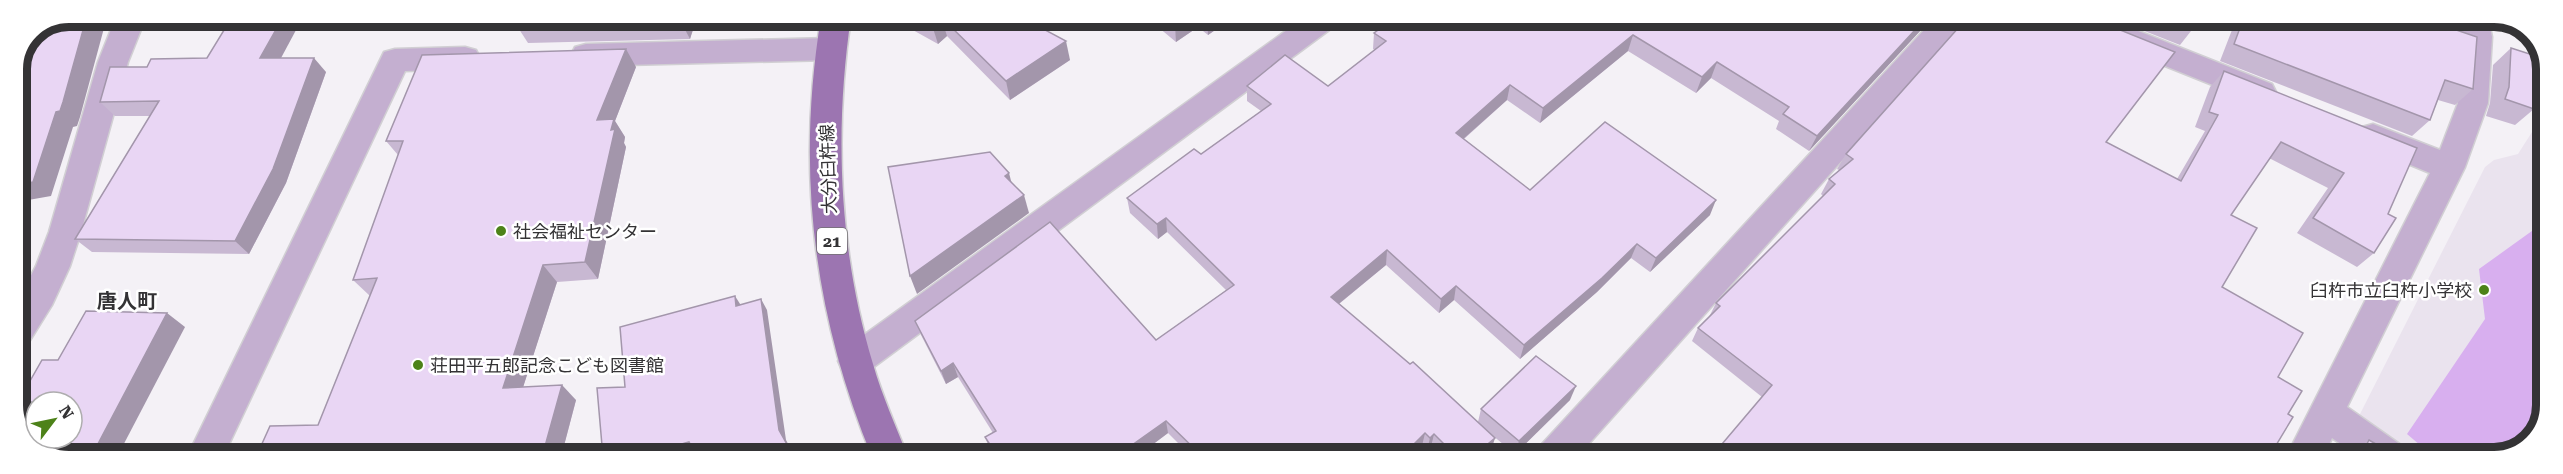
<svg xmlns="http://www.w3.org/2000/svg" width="2563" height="474" viewBox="0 0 2563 474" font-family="'Roboto Serif','Noto Sans JP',serif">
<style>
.built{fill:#eae3ee}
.green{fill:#d8afef}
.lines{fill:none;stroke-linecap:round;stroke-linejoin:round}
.minor-casing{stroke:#d1cfd3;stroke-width:3}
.primary-casing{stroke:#d1cfd3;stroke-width:3}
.minor{fill:#c4afd0;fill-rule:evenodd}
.primary{fill:#9c75b1;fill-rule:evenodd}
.wall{fill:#c8b8d2}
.shaded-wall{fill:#a396ab}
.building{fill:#e9d6f4;stroke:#a396ab;stroke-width:1.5}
.poi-dot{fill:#4d8219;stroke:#fff;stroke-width:2}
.labels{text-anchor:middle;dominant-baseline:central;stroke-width:5;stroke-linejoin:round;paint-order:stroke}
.shield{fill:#fff;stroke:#717072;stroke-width:1.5}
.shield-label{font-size:16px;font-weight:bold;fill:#343335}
.street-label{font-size:18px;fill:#343335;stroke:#fff}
.poi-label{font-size:18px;fill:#343335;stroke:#fff;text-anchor:start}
.neighbourhood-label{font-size:20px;font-weight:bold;fill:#343335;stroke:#fff}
.rim{fill:none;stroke:#343335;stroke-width:8}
</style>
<rect width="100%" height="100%" fill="#f4f1f6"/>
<path class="built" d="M2546,110V412L2529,444L2494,457H2407L2359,416L2485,167L2494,160L2518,154Z"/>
<path class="green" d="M2546,221V412L2529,444L2494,457H2434L2407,434L2485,319L2479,269Z"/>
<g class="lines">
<g class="minor-casing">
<g id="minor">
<path d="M116,17H146L128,62L81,232L70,266L52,305L29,342L17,346V302L36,266L49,232L98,62Z"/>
<path d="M1305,17H1341L1336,25L867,372L855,376L843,372L838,361L843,350Z"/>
<path d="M1936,17H1968L1963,25L1577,457H1536L1541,445Z"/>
<path d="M2058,17H2103L2272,84L2276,92L2272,100L2261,104L2250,100L2063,25Z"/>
<path d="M2458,17H2488L2492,37L2488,103L2465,167L2347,407L2401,445L2406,457H2360L2332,438L2323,457H2286L2430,173L2362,145L2357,136L2362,127L2373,124L2440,150L2458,103L2462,37Z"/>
<path d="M830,38L841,41L845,49L841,57L830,60L586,66L575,63L571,55L575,47L586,44Z"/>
<path d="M465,47L476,50L480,58L476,66L465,69L405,71L223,457H187L384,52L395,49Z"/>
</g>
</g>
<g class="primary-casing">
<path id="primary" d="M821,17H851C834,132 839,252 873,364C882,396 896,426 908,457H872C813,313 796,171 821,17Z"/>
</g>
<use href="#minor" class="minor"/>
<use href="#primary" class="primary"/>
</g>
<g class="wall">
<path d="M521,17H697L690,39L528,43L517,26Z"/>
<path d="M900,17H1021L1070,60L1010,100L947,36L938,44L902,24Z"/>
<path d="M1146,17H1234L1208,35L1198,27L1176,42Z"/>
<path d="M1397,17H1933L1809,151L1776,129L1779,121L1711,78L1696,93L1628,51L1540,123L1507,100L1464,139L1530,190L1710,215L1650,272L1631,258L1597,292L1520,359L1454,300L1439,313L1386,265L1339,304L1478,422L1481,409L1570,400L1515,454L1486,430L1491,451L1483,457H1442L1431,447L1427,450L1422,446L1411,457H1192L1168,433L1136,457H995L990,450L985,437L993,433L958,377L946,384L921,335L915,321L1156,340L1226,290L1167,232L1158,239L1130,213L1127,198L1201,154L1261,111L1247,101V86H1328L1375,50L1373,49L1374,33Z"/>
<path d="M2109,17H2202L2180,45Z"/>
<path d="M2237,17H2418L2473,89L2455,105L2438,100L2430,120L2412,136L2220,61Z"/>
<path d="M2511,48L2534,109L2515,125L2486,116L2490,103L2493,65Z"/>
<path d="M281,58L326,72L286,183L249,254L92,252L75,239L150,116H115L100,102L147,67Z"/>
<path d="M636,67L615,121L625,137L624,143L626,147L598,279L557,282L523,387L576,400L561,457H256L318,425L370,296L353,280L398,155L386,141Z"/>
<path d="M2224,71L2417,148L2388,214L2374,253L2357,267L2297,233L2328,188L2269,158L1762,397L1692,341L1698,328L1709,317L1716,303L1823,196L1821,194L1829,179L1839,170L1837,169L1846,154L2106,142L2177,179L2205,131L2195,127L2210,87Z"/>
<path d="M185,327L32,410L18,402L58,360Z"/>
<path d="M2369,440L2398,457H2347L2349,453Z"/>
</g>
<g class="shaded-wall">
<path d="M87,16L107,17L80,117L77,126L73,127L51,196L17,202V185L56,112Z"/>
<path d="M283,17H303L273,73L260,58Z"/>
<path d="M683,17H697L690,39L681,22Z"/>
<path d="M941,17L947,36L938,44L932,25Z"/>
<path d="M1186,17H1197L1198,27L1176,42L1175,25Z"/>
<path d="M1209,17H1234L1208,35L1207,18Z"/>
<path d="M1927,17H1933L1809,151L1817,136Z"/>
<path d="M1633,35L1628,51L1540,123L1543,108Z"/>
<path d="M1066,41L1070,60L1010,100L1006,81Z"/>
<path d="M626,49L636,67L615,121L625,137L624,143L626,147L598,279L585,262L597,120Z"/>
<path d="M314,58L326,72L286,183L249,254L235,241Z"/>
<path d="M1717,62L1711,78L1696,93L1702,77Z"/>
<path d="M1510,85L1507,100L1453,148L1456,133Z"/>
<path d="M1009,173L1014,192L1005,176Z"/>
<path d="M1024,195L1029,213L917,294L910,276Z"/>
<path d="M1716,200L1710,215L1650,272L1656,258Z"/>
<path d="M1166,218L1167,232L1158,239L1157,224Z"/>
<path d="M1637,244L1631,258L1597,292L1520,359L1524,345Z"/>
<path d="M1387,250L1386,265L1330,311L1331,297Z"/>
<path d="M543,265L557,282L518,403L503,388Z"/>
<path d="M1456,286L1454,300L1439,313L1441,299Z"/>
<path d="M735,296L742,307L736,306Z"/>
<path d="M761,299L767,310L786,440L795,457H794L779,430Z"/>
<path d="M167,313L185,327L117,457H91Z"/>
<path d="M953,363L958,377L946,384L941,371Z"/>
<path d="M562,385L576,400L561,457H542Z"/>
<path d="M1576,386L1570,400L1515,454L1519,441Z"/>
<path d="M1166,421L1168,433L1136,457H1115Z"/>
<path d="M1425,433L1422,446L1411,457H1401Z"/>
<path d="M1434,434L1431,447L1427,450L1430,438Z"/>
<path d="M1495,438L1491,451L1483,457H1472Z"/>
<path d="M689,442L697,452L679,457H636Z"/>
</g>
<g class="building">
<path d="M69,16H87L63,102L60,111L56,112L33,182L17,185L16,69L32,32Z"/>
<path d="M232,17H283L260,58H314L273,169L235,241L75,239L159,101L100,102L110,67H147L151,59L207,58Z"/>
<path d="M521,17H683L681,22L517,26Z"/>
<path d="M917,17H1021L1066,41L1006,81L941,17L932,25Z"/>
<path d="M1165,17H1186L1175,25Z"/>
<path d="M1397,17H1927L1817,136L1783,114L1789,107L1717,62L1702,77L1633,35L1543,108L1510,85L1456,133L1530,190L1605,122L1716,200L1656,258L1637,244L1602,278L1524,345L1456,286L1441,299L1387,250L1331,297L1410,364L1413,362L1495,438L1472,457H1457L1434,434L1430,438L1425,433L1401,457H1288L1286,456L1284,457H1203L1166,421L1115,457H998L985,437L996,431L953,363L941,371L915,321L1050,222L1156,340L1234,285L1166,218L1157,224L1127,198L1194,149L1201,154L1271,104L1247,86L1285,55L1328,86L1386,41L1374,33Z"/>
<path d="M1968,17H2088L2175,52L2106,142L2181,181L2218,115L2209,112L2224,71L2417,148L2388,214L2396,218L2374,253L2313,218L2344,173L2281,142L2231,215L2257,228L2222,287L2303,333L2278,377L2302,391L2288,414L2293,417L2269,457H1711L1772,385L1698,328L1720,306L1716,303L1835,184L1829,179L1853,159L1846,154Z"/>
<path d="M2162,17H2202L2193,29Z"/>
<path d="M2244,17H2418L2477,37L2473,89L2445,80L2430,120L2234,44Z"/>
<path d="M2511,48L2539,57L2534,109L2505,99L2509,87Z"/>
<path d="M626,49L597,120L614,119L611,130L615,129L585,262L543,265L503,388L562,385L542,457H256L270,426L318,425L377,278L353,280L403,141H386L422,55Z"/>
<path d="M990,152L1009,173L1005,176L1024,195L910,276L888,167Z"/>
<path d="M735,296L736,306L761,299L779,430L794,457H697L689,442L636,457H603L597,388L625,387L620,327Z"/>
<path d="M86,311L167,313L91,457H62L32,442L23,425L36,403V438H72V402H18L42,360H58Z"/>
<path d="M1536,356L1576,386L1519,441L1481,409Z"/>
<path d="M2369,440L2398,457H2360Z"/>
</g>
<g class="poi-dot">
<circle cx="501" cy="231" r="6"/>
<circle cx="2484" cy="290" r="6"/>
<circle cx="418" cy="365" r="6"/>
</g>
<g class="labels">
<rect class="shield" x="817" y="228" width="30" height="26" rx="4.5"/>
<g class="shield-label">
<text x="832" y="241">21</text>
</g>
<g class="street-label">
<text transform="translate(828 169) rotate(-92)">大分臼杵線</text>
</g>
<g class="poi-label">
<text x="513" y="231">社会福祉センター</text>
<text x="2472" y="290" text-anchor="end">臼杵市立臼杵小学校</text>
<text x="430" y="365">荘田平五郎記念こども図書館</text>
</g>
<g class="neighbourhood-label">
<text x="127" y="301">唐人町</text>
</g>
</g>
<path d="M0 0H2563V474H0ZM69 27H2494A42 42 0 0 1 2536 69V405A42 42 0 0 1 2494 447H69A42 42 0 0 1 27 405V69A42 42 0 0 1 69 27Z" fill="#fff" fill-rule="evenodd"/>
<path class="rim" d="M69 27H2494A42 42 0 0 1 2536 69V405A42 42 0 0 1 2494 447H69A42 42 0 0 1 27 405V69A42 42 0 0 1 69 27Z"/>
<g transform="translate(54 420) rotate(58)"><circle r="28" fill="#ffffff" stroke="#aeadae" stroke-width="1.5"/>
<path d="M0-4.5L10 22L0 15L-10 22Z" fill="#4d8219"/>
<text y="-9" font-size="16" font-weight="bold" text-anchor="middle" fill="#343335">N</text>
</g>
</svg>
